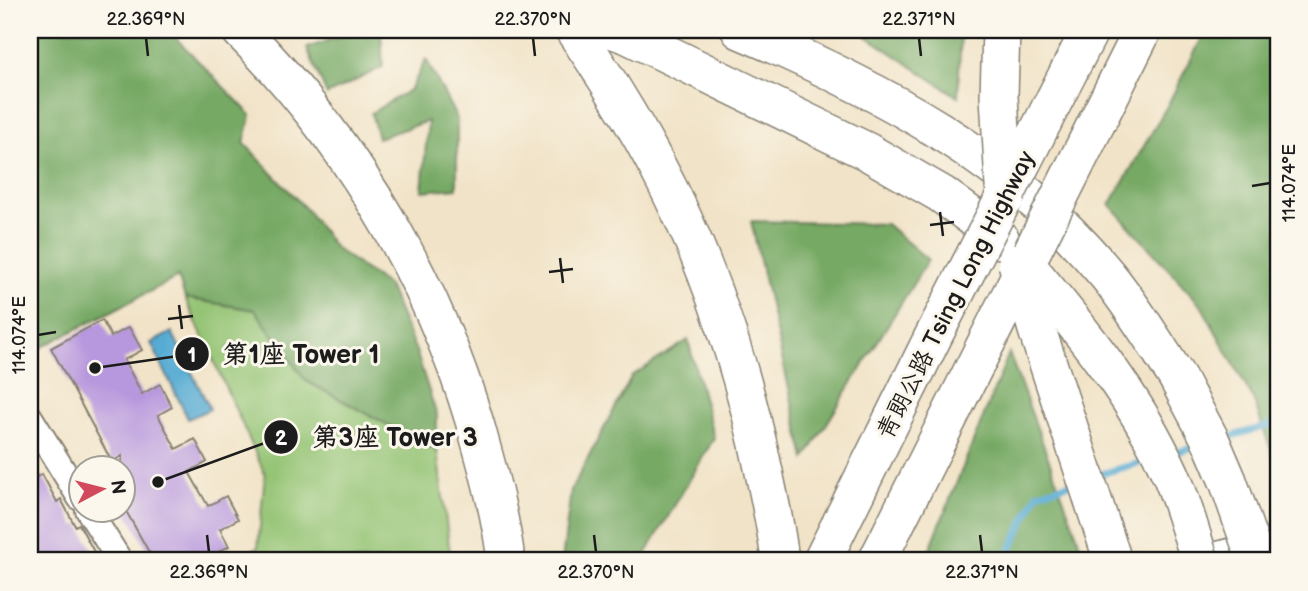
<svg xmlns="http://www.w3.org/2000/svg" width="1308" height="591" viewBox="0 0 1308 591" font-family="'Balsamiq Sans','LXGW WenKai TC',sans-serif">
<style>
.green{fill:#93c372;stroke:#587047;stroke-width:2}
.forest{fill:#76a964;stroke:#496240;stroke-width:2}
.water{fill:#57abd3;stroke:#3a6478;stroke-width:2}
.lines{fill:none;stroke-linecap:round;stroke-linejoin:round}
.stream{stroke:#57abd3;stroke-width:7}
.building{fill:#b797dd}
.minor-casing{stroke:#868072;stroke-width:28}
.highway-casing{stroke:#868072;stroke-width:40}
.minor{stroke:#fff;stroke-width:24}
.highway{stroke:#fff;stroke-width:37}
.highway-bridge-casing{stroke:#868072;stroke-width:40;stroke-linecap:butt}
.highway-bridge{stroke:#fff;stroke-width:37}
.ticks{fill:none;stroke:#1c1c1c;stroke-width:2.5}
.labels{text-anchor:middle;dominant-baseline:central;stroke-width:6;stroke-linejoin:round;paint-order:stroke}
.street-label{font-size:24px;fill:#1c1c1c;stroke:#fbf7ec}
.leader{fill:none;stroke:#1c1c1c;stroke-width:2.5}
.callout-dot{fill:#1c1c1c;stroke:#fbf7ec;stroke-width:2.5}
.mark-label{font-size:21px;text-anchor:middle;font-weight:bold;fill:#fff}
.callout-label{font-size:26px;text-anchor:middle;font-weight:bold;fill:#1c1c1c;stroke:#fbf7ec;stroke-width:6;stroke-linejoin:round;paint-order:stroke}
.neatline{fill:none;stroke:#1c1c1c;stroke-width:2.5}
.ticks-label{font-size:18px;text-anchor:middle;fill:#1c1c1c}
</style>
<rect width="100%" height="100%" fill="#fbf7ec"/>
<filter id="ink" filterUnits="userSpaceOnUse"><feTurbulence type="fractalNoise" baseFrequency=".0143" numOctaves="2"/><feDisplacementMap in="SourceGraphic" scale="14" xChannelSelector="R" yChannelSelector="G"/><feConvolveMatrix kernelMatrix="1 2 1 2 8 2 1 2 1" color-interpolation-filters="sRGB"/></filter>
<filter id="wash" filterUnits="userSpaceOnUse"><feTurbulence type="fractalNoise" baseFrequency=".00686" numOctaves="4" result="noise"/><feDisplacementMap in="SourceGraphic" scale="28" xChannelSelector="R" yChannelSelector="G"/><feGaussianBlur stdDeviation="1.57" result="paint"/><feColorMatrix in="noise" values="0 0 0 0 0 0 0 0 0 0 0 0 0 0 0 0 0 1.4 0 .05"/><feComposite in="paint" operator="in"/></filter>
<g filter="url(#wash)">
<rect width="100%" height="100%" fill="#f1e3c7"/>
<path class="green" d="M185,298L255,310L306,381L437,451L451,561H232L258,547L265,474Z"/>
<g class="forest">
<path d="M30,30H168L251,115L244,143L306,209L335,248L388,286L416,351L437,416V451L306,381L255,310L185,298L178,277L30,353Z"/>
<path d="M358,30H381L383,67L327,95L307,48Z"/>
<path d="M857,30H961L958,97Z"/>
<path d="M1206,30H1278V470L1253,399L1201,305L1110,205L1167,106Z"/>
<path d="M426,59L457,119V188L422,191L428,121L378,138L371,113L411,89Z"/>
<path d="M751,221L886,224L928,260L805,459Z"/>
<path d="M688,340L714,438L642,561H562L571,490L632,376Z"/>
<path d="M1009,353L1077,535L1084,561H925Z"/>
</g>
<path class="water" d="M172,332L210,409L188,419L151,343Z"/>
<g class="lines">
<g class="stream">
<path d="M1222,439L1278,423"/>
<path d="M1171,454L1200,445"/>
<path d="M1097,475L1153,459"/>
<path d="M1005,561L1038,493L1076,482"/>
</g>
</g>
<g id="blocks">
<g class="building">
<path d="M102,320L111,337L129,327L142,350L124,360L142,394L160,384L172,407L158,415L176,449L195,439L207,462L189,472L208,506L226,496L238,519L220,529L229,546L202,561H154L122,504V456L112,462L51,348Z"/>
<path d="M42,474L57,502L61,499L75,526L79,524L99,561H30V481Z"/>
</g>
</g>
</g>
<g filter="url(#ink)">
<use href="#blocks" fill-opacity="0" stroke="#868072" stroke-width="2"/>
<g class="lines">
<g class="minor-casing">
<g id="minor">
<path d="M30,417L80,498"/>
<path d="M88,510L120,561"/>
<path d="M1190,561L1278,539"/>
</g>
</g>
<g class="highway-casing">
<g id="highway">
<path d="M240,30C357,147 441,293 483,452C493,488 502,524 506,561"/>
<path d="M574,30C620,97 662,168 694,243C725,317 748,394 764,472C770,502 777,531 780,561"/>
<path d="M614,30L628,35L868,152L941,194L967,213L1001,240"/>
<path d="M740,30C879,89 1010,157 1108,276C1134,308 1155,343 1177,377"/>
</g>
</g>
<use href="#minor" class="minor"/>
<use href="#highway" class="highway"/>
<g class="highway-bridge-casing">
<g id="highway-bridge">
<path d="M1001,30L999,96L1004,185L1006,198"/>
<path d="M1023,261C1079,327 1135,395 1171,475C1183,503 1191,533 1200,561"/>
<path d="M1017,263L1038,333L1113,561"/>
<path d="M1177,377L1210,439L1228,481L1256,561"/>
<path d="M822,561L933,337L1090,30"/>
<path d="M877,561L1143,30"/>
</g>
</g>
<use href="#highway-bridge" class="highway-bridge"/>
</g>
</g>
<path class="ticks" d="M146,38L148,56M533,38L535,56M919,38L921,56M1252,186L1270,183M940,212L943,236M930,225L954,222M560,258L563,283M549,272L573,269M179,305L182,329M168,319L193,316M38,335L56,332M207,535L209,552M594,535L596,552M980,535L982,552"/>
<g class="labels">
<g class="street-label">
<text transform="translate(956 295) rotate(-63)">青朗公路 Tsing Long Highway</text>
</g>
</g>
<path class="leader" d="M95 368L192 354M158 482L281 437"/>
<g class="callout-dot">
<circle cx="95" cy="368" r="7"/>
<circle cx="158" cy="482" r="7"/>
<circle cx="192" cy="354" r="18"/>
<circle cx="281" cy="437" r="18"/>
</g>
<g class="mark-label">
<text x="192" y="362">1</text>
<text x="281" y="445">2</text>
</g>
<g class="callout-label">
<text x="301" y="363">第1座 Tower 1</text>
<text x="395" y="446">第3座 Tower 3</text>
</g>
<rect width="1308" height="591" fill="none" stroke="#fbf7ec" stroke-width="77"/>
<g transform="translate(102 489) rotate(83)"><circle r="33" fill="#fbf7ec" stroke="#a29f99" stroke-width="2"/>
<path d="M0-5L12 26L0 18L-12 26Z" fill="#d1495b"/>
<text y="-10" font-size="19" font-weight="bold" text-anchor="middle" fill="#1c1c1c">N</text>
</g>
<rect x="38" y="38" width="1232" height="514" class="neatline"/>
<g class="ticks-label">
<text x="146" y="25">22.369°N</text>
<text x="533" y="25">22.370°N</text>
<text x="919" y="25">22.371°N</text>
<text transform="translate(1289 183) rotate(-90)" y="6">114.074°E</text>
<text transform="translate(19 335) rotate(-90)" y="6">114.074°E</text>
<text x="209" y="578">22.369°N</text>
<text x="596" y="578">22.370°N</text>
<text x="982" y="578">22.371°N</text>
</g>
</svg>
